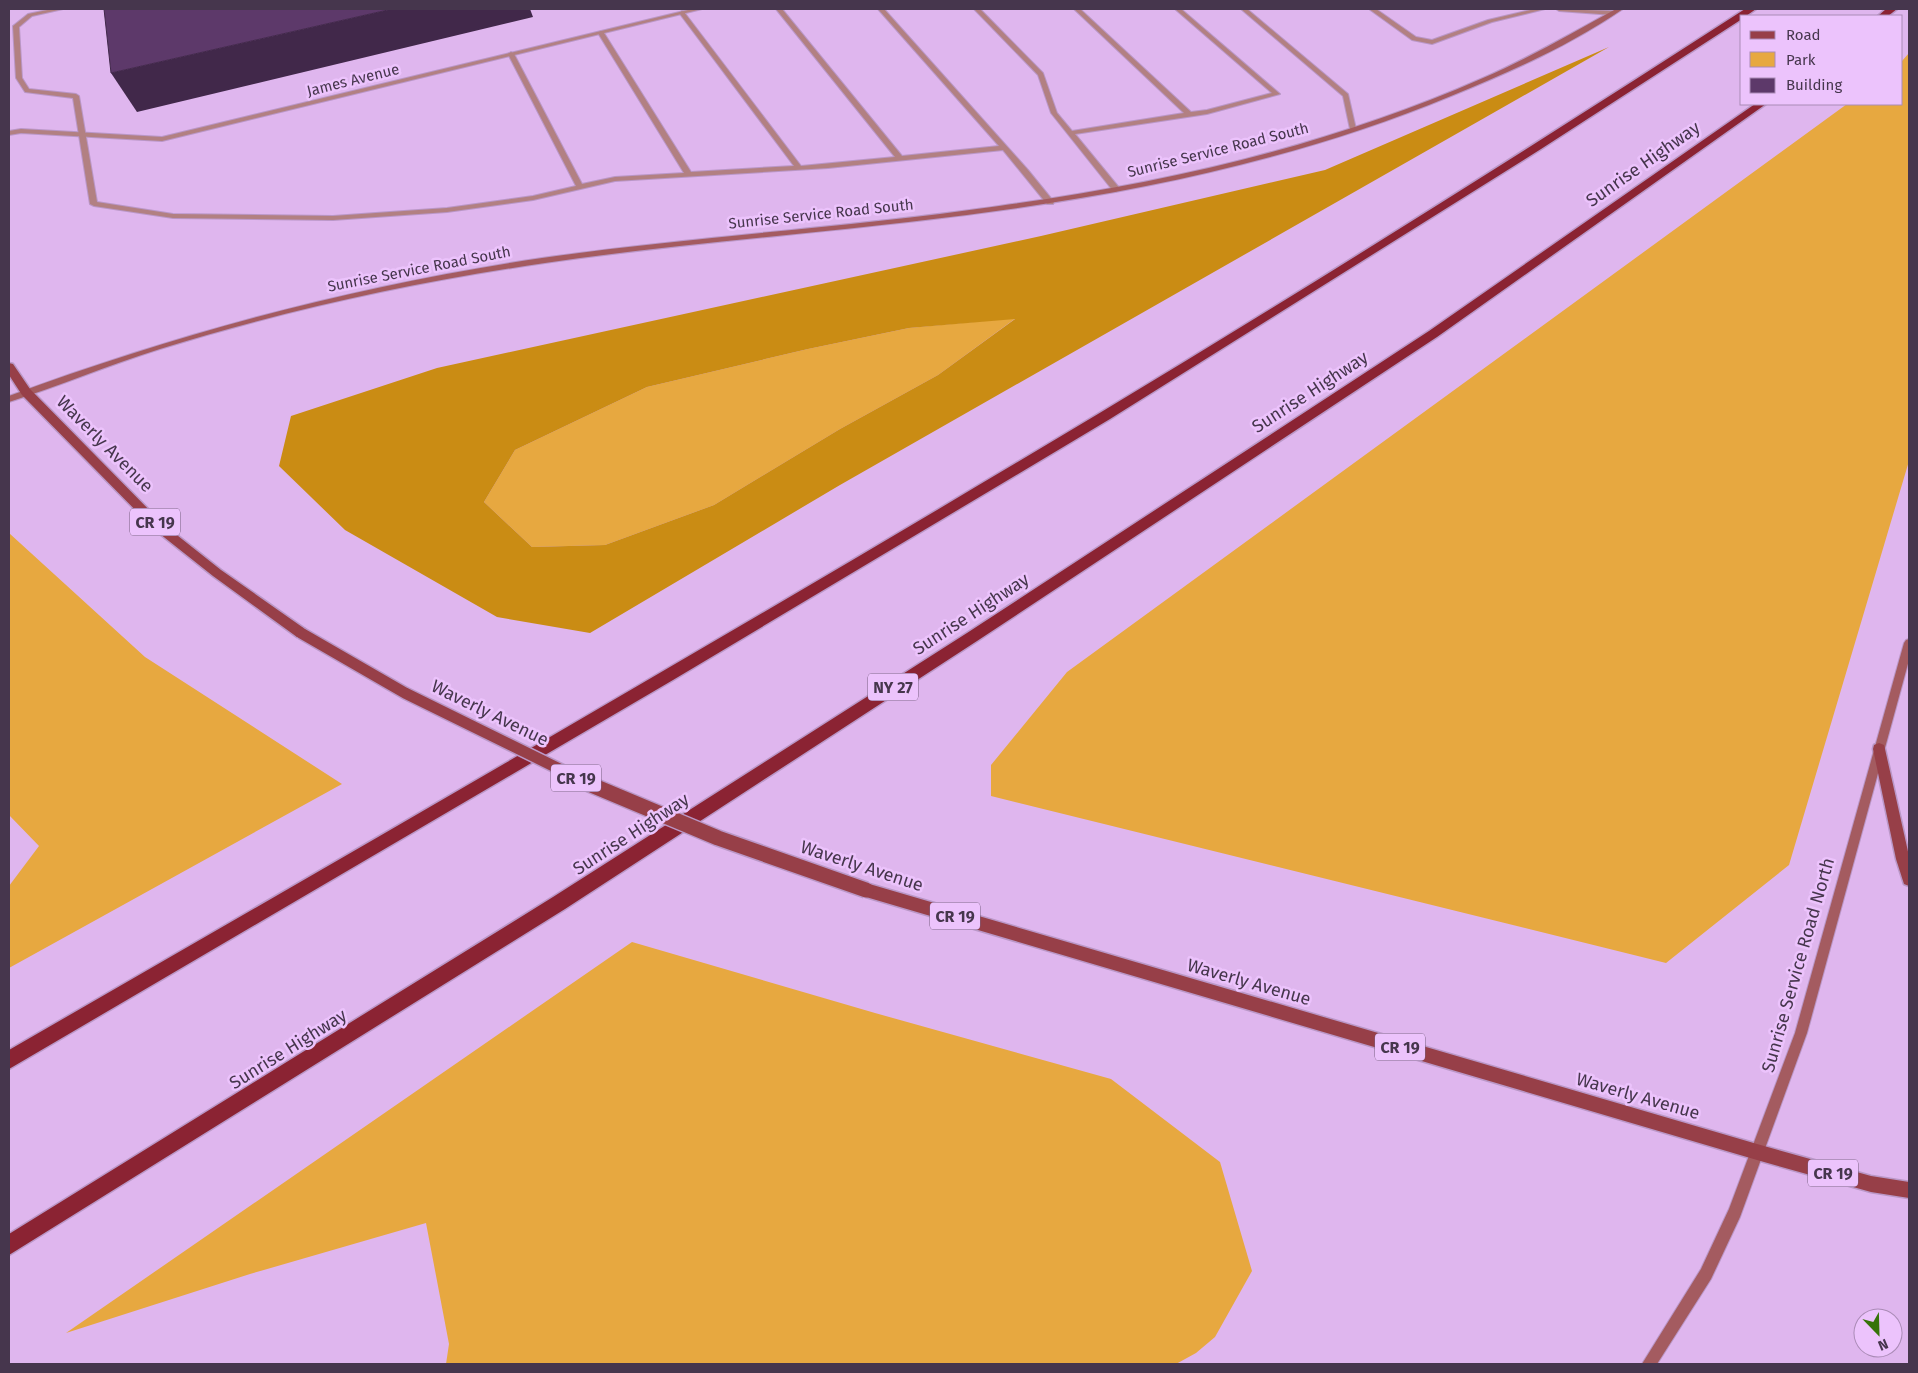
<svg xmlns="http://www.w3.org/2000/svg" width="1918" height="1373" viewBox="0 0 1918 1373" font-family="'Fira Sans',sans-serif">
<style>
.green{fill:#e7a840}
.forest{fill:#ca8c14;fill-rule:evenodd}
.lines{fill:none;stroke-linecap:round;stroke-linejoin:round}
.lane-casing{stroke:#ba97c7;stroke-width:2}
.street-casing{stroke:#ba97c7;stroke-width:2}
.secondary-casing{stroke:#ba97c7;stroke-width:2}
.primary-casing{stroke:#ba97c7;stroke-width:3}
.highway-casing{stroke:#ba97c7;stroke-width:3}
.lane{fill:#b28082;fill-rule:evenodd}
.street{fill:#b28082;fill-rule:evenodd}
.secondary{fill:#a45b60;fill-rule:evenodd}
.primary{fill:#973f48;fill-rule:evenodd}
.highway{fill:#8b2333;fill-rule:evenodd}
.primary-bridge-far1-casing{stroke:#ba97c7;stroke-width:14;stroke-linecap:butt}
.primary-bridge-casing{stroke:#ba97c7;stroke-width:18;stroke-linecap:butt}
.primary-bridge-far1{stroke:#973f48;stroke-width:11}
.primary-bridge{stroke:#973f48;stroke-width:15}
.shaded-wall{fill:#41284a}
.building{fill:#5d396a;stroke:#41284a}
.labels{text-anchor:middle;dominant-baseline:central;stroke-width:5;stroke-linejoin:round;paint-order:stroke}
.far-street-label{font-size:15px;fill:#46364d;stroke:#ecc3fc}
.shield{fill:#ecc3fc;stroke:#786082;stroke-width:1}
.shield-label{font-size:16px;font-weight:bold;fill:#46364d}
.street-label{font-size:18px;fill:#46364d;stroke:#ecc3fc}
</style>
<rect width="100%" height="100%" fill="#dfb6ee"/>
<g class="green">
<path d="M1909,53V461L1789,865L1666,963L991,796V765L1067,672L1847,104H1902V61Z"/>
<path d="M1016,318L938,375L840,429L714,505L605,545L532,547L484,502L515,450L647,387L808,349L909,328Z"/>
<path d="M9,533L145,657L342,784L9,968V886L39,846L9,815Z"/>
<path d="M632,942L875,1013L1111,1079L1220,1162L1252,1271L1215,1337L1196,1353L1176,1364H446L449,1344L426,1223L250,1274L66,1333Z"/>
</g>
<path class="forest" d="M1609,47L840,485L590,633L497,617L345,530L279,466L291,416L437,368L1041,236L1325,170ZM1015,319L938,375L840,429L714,505L605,545L532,547L484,502L515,450L647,387L808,349L909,328Z"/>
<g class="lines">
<g class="lane-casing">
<g id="lane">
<path d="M52,9H63L32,16L19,27L22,78L29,89L76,94L79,96L97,202L173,214L333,216L447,208L533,196L576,186L508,54L511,52L514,54L582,184L615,177L684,173L598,33L601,31L604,33L691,172L794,166L680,14L679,13L682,11L684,12L801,166L895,157L776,9H782L902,156L999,146L878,9H884L1028,170L1054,202L1053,204H1047L1003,150L828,168L615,181L533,200L447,212L333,220L173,218L94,206L90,204L73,98L25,92L16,78L13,26L28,14Z"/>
<path d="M974,9H980L1043,73L1057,113L1072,131L1184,113L1074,9H1080L1191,112L1207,110L1272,93L1175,9H1181L1280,94L1207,114L1075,134L1121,190L1114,192L1051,113L1038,75Z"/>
<path d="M1241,9H1247L1348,94L1356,129L1355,130L1350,129L1343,96Z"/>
<path d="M1369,9H1376L1416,37L1432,40L1488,20L1535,9H1545L1492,22L1432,44L1412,40Z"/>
<path d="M1556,9L1613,11L1616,13L1613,15L1559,11Z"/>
</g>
</g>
<g class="street-casing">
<path id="street" d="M692,9H702L162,141L21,133L9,135V131L21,129L162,137Z"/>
</g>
<g class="secondary-casing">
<g id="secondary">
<path d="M1616,9H1623C1571,45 1510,72 1451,96C1306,156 1151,190 996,211C846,232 694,241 545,263C415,282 285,310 160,349C109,365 59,386 9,402V396C182,332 359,285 542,258C694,236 847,228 999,206C1165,183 1329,146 1483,78C1529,58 1572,33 1616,9Z"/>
<path d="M1909,639V660L1807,1033L1740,1217L1711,1279L1657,1364H1642L1701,1269L1729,1209L1795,1033L1904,643L1906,640Z"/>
</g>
</g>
<g class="primary-casing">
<g id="primary">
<path d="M9,363L13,364L30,389L163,524L221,570L305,629L307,633L305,637H297L213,576L155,530L22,395L9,375Z"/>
<path d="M1879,743L1884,745L1885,749L1909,856V886L1904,884L1896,859L1873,749L1874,745Z"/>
<path d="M866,883L1757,1144L1871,1176L1909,1182V1198L1871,1192L1757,1160L866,897L861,895L859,890L861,885Z"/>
</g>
</g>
<g class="highway-casing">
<g id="highway">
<path d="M1745,9H1756L1746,16H1742V19L1541,149L1110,419L673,680L9,1069V1050C373,840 738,630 1098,414C1316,283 1531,147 1745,9Z"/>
<path d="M1886,9H1897L1888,16H1878Z"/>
<path d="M1755,104H1766L1437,337L977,641L565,909L9,1255V1234L553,897L967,633L1429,331Z"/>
</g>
</g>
<use href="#lane" class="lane"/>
<use href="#street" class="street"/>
<use href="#secondary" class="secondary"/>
<use href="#primary" class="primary"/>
<use href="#highway" class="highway"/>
<g class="primary-bridge-far1-casing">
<path id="primary-bridge-far1" d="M301,633L405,693L592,785"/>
</g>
<g class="primary-bridge-casing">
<path id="primary-bridge" d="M589,784L718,838L866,890"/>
</g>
<use href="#primary-bridge-far1" class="primary-bridge-far1"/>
<use href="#primary-bridge" class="primary-bridge"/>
</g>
<path class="shaded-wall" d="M392,9H530L533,17L137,112L111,73Z"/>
<path class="building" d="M104,9H392L111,73Z"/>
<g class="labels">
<g class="far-street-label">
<text transform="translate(353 80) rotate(-14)">James Avenue</text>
<text transform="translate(1218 150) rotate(-14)">Sunrise Service Road South</text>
<text transform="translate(821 214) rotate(-6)">Sunrise Service Road South</text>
<text transform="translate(419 269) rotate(-11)">Sunrise Service Road South</text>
</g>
<g class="shield">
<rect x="130" y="508.5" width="50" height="27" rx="4"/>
<rect x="868" y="673.5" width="50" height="27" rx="4"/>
<rect x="551" y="764.5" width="50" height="27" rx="4"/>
<rect x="930" y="902.5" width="50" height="27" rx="4"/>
<rect x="1375" y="1033.5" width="50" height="27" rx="4"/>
<rect x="1808" y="1159.5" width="50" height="27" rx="4"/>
</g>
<g class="shield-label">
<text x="155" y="522">CR 19</text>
<text x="893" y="687">NY 27</text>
<text x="576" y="778">CR 19</text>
<text x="955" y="916">CR 19</text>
<text x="1400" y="1047">CR 19</text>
<text x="1833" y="1173">CR 19</text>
</g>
<g class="street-label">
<text transform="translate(1643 164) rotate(-35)">Sunrise Highway</text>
<text transform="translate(1310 392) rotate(-33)">Sunrise Highway</text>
<text transform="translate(105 444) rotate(45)">Waverly Avenue</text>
<text transform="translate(971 614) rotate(-33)">Sunrise Highway</text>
<text transform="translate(490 713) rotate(26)">Waverly Avenue</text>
<text transform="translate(631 834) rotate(-33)">Sunrise Highway</text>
<text transform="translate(862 866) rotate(18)">Waverly Avenue</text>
<text transform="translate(1798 965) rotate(-74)">Sunrise Service Road North</text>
<text transform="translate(1249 982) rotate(16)">Waverly Avenue</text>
<text transform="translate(288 1049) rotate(-32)">Sunrise Highway</text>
<text transform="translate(1638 1096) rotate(16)">Waverly Avenue</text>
</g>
</g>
<rect width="1918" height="1373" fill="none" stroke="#46364d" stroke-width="20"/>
<rect x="1740" y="15" width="162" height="90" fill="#ecc3fc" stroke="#aa8bb6"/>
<rect x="1750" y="31" width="25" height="8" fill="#973f48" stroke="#aa8bb6"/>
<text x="1786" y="40" font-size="15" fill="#46364d">Road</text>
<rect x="1750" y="52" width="25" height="15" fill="#e7a840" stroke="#aa8bb6"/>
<text x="1786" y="65" font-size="15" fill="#46364d">Park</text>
<rect x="1750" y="78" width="25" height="15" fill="#5d396a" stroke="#aa8bb6"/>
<text x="1786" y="90" font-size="15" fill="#46364d">Building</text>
<g transform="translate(1878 1333) rotate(157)"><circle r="24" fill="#ecc3fc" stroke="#aa8bb6"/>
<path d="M0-4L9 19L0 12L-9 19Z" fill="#367309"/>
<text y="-8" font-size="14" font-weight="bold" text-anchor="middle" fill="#46364d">N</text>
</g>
</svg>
